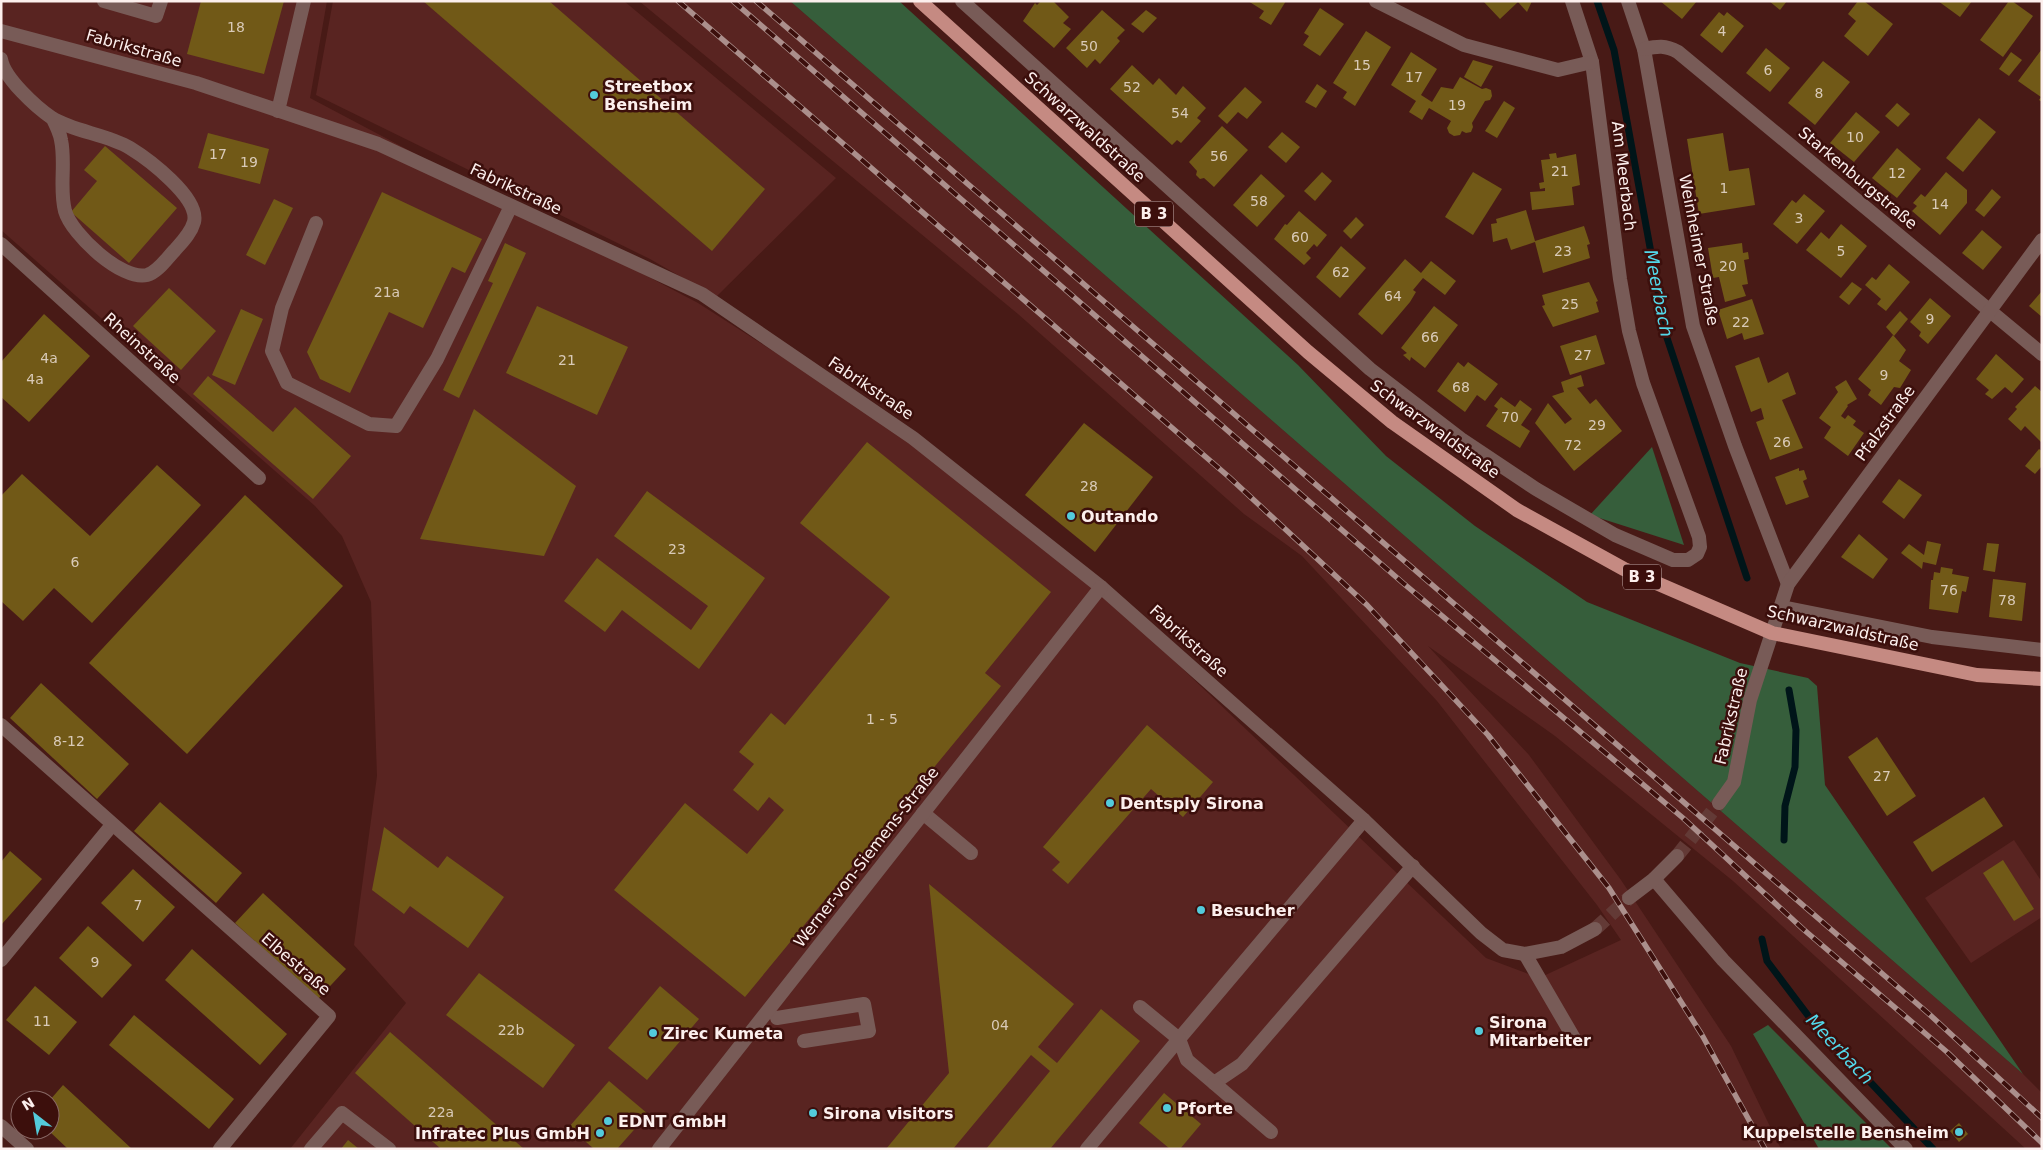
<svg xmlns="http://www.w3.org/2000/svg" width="2043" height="1150" viewBox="0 0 2043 1150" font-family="'DejaVu Sans',sans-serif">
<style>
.built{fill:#592421}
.green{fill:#365e3b}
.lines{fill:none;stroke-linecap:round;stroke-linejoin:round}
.stream{stroke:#001519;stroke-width:7}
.building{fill:#715917}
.minor-tunnel{stroke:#633a36;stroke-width:14;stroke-dasharray:14 7;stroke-linecap:butt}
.service{stroke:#785b57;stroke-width:14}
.minor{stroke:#785b57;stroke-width:14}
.primary{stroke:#c58a82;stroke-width:14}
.rail-casing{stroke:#ab8f8c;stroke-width:5.5}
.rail{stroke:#3c0f0c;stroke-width:4;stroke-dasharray:11;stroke-linecap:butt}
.poi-dot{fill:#53cbdb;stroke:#3c0f0c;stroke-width:2}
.labels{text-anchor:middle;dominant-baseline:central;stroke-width:5;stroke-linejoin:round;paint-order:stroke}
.number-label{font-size:14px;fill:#d9cab8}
.shield{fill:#3c0f0c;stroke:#c2acaa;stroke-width:1}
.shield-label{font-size:15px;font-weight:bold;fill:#fcefed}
.street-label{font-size:16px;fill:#fcefed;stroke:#3c0f0c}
.poi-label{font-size:16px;font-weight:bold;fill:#fcefed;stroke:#3c0f0c;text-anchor:start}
.water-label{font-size:18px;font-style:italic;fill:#53d8ea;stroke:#3c0f0c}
</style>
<rect width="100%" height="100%" fill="#481a16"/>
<g class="built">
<path d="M1,1H327L310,98L698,303L912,440L1103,593L1486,958L1539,978L1621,940L1597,905L1437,701L1302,556L1244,514L1018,314L639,1H790L2023,1074L2042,1093V1149H2026L1733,881L1555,736L1428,646L1529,755L1621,880L1731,1046L1781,1149H290L406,1003L354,945L377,776L371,602L342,536L315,506L1,230Z"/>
<path d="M333,1H624L836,178L716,297L650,259L316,95Z"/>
<path d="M2014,840L2042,882V917L1971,963L1925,898Z"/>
</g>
<g class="green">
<path d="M790,1H899L1298,365L1386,456L1475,526L1587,602L1740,663L1808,678L1817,686L1825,785L2023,1074Z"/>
<path d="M1652,447L1684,545L1590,515Z"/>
<path d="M1768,1025L1892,1149H1819L1753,1034Z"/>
</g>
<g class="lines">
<g class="stream">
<path d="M1597,1L1614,50L1666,335L1747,578"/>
<path d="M1784,840L1785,806L1795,767L1796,730L1789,690"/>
<path d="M1762,939L1767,961L1810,1018L1933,1149"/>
</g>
</g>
<g class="building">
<path d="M201,1H284L264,74L187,54Z"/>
<path d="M423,1H549L765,189L712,251Z"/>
<path d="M1041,1H1053L1069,17L1063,23L1071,29L1054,48L1023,21L1035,3L1037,5Z"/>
<path d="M1248,1H1286L1271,25L1259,18L1264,11Z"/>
<path d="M1483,1H1532L1527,12L1518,2L1500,19Z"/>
<path d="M1660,1H1697L1682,19Z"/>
<path d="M1769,1H1787L1780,10Z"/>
<path d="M1858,1H1864L1893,24L1868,56L1844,36L1856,21L1848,14Z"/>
<path d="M1938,1H1972L1960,17Z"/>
<path d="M2009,1H2012L2033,16L2003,57L1980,40Z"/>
<path d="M1320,8L1344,24L1320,56L1303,45L1309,36L1304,33Z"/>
<path d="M1102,10L1125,30L1117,38L1120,41L1100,64L1095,59L1087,68L1066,48Z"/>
<path d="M1146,10L1157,18L1143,33L1131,24Z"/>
<path d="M1719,12L1724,16L1727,12L1744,26L1722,53L1700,35Z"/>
<path d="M1366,31L1391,47L1355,106L1343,98L1347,92L1333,83Z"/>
<path d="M1766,48L1790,68L1770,92L1746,73Z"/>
<path d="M2042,49V102L2039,100L2041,97L2018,81Z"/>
<path d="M1411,52L1437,69L1421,95L1432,102L1441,87L1453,89L1460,77L1482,89L1486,88L1491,90L1492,96L1490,100L1485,101L1472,123L1473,127L1471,132L1466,133L1462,131L1460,135L1454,136L1449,133L1447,128L1451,121L1429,108L1422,120L1409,112L1416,101L1391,85Z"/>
<path d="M2011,52L2022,60L2009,76L1999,69Z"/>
<path d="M1473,60L1493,66L1481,87L1464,77Z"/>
<path d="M1823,61L1850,82L1815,125L1788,103Z"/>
<path d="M1132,65L1153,85L1159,78L1176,95L1183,86L1206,108L1197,118L1201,121L1181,143L1177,140L1172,145L1110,89Z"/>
<path d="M1317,84L1327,91L1316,108L1305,102Z"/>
<path d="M1245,87L1262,102L1247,119L1238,112L1227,124L1218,116Z"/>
<path d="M1504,101L1515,108L1497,138L1485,131Z"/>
<path d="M1897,103L1910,114L1898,127L1885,116Z"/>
<path d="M1856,112L1880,132L1854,162L1830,143Z"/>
<path d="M1979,118L1996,132L1963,172L1946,158Z"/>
<path d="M1222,126L1248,150L1214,187L1204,178L1200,179L1196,175L1197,171L1189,162Z"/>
<path d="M1282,132L1300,147L1286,163L1268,147Z"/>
<path d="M208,133L269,149L260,184L198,168Z"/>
<path d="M1723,133L1729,171L1749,168L1755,205L1699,214L1687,139Z"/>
<path d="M105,146L177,208L129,263L71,212L97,181L84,170Z"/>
<path d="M1897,148L1921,169L1897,198L1872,178Z"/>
<path d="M1556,153L1557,158L1576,154L1580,185L1572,187L1574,205L1532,210L1530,192L1545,191V188L1540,189L1539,183L1544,182L1541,160L1550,159L1549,154Z"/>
<path d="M1322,172L1332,181L1315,201L1304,191Z"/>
<path d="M1473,172L1502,189L1473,235L1445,217Z"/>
<path d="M1946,172L1967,190V203L1940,235L1912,211L1917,206L1913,203L1921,194L1925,197Z"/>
<path d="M1261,174L1285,196L1257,227L1233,205Z"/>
<path d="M1992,189L2001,197L1984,217L1975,210Z"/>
<path d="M382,192L482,239L465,273L452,267L423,328L389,312L350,393L320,379L307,352Z"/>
<path d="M1804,194L1825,211L1797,244L1773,224L1792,200L1796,203Z"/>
<path d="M274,199L293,208L265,265L246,255Z"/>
<path d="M1526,210L1535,241L1584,226L1590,244L1587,245L1590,258L1543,273L1535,242L1511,250L1507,238L1493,242L1491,224L1497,223L1496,219Z"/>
<path d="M1299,211L1327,235L1317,247L1314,244L1306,253L1311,258L1304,265L1274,239L1285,224L1287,225Z"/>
<path d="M1356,217L1364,225L1351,239L1343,231Z"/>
<path d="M1841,224L1867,246L1841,278L1806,250L1821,232L1829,239Z"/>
<path d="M1982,230L2002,247L1983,270L1962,253Z"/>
<path d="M505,243L526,253L459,398L443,390L493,283L488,281Z"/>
<path d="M1742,243L1743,253L1748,252L1749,259L1744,260L1748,284L1742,285L1746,296L1725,302L1719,277L1713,278L1708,248Z"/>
<path d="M1341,246L1366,268L1340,298L1316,277Z"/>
<path d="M1405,259L1421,273L1431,261L1456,281L1445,295L1423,278L1413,290L1416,292L1410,302L1382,335L1358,314Z"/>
<path d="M1889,264L1910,282L1886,311L1877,304L1881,299L1865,285L1872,277L1876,280Z"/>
<path d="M1589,282L1598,301L1596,302L1599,312L1553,327L1542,306L1545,305L1542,295Z"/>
<path d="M1852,282L1862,289L1849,305L1839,297Z"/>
<path d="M169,288L216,331L181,370L133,326Z"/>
<path d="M2042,291V317L2029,306Z"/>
<path d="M1930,298L1951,316L1928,344L1919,336L1921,332L1910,322Z"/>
<path d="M1752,299L1764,334L1744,340L1742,333L1727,339L1718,310Z"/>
<path d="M537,306L628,347L597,415L506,373Z"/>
<path d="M1434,306L1458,325L1425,368L1411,357L1410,361L1403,355L1407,353L1401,348Z"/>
<path d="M241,309L263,319L235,385L212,375Z"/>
<path d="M1900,311L1908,319L1894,336L1886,327Z"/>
<path d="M44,314L90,356L29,422L1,397V362Z"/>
<path d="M1596,335L1605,364L1570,375L1560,346Z"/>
<path d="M1893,335L1906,350L1899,361L1911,370L1900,388L1894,387L1881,405L1868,395L1871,390L1858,379Z"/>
<path d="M1996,354L2024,379L2012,393L2005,387L1992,399L1985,394L1989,390L1976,379Z"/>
<path d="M1759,357L1768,383L1788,372L1796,394L1782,400L1803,448L1770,460L1756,422L1764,419L1761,408L1751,412L1735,366Z"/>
<path d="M1458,362L1464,367L1468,362L1498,384L1485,401L1477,395L1465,412L1437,391Z"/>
<path d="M1581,375L1584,386L1577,388L1590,404L1596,399L1622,431L1574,471L1535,423L1548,403L1565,424L1572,419L1552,396L1564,392L1561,382Z"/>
<path d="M208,376L273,432L295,407L351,456L313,499L193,394Z"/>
<path d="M1846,380L1857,399L1847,405L1848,406L1841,416L1845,419L1848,415L1856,421L1853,425L1864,433L1848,456L1824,438L1831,427L1819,418L1838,392L1835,387Z"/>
<path d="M2035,386L2042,392V443L2025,426L2021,431L2008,419L2017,409L2015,407Z"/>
<path d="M1501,397L1515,407L1520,400L1532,409L1521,425L1530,431L1520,448L1486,426L1498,409L1494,406Z"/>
<path d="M474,409L576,486L544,556L420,539Z"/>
<path d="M1084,423L1153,477L1095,552L1025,495Z"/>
<path d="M867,442L1051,592L985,673L1001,686L745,997L614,890L685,803L747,854L784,810L769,797L758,811L733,790L754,764L739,752L771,713L785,725L890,597L800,523Z"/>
<path d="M2039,449L2042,451V466L2035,474L2025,466Z"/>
<path d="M157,465L201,505L92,623L54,588L23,621L1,601V496L22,474L90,536Z"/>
<path d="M1799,468V471L1804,470L1807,479L1803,481L1809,497L1786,505L1775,477Z"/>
<path d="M1899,479L1922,495L1904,519L1882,502Z"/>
<path d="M647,491L765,578L699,669L622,610L605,632L564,601L597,558L691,630L708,606L614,536Z"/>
<path d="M245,495L343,586L187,754L89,663Z"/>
<path d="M1859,534L1888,559L1873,579L1841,557Z"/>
<path d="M1927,541L1941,544L1936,565L1923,562L1922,569L1901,553L1909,544L1924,555Z"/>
<path d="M1987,543L1999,544L1995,572L1983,570Z"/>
<path d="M1941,567L1953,569L1952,574L1969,577L1966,592L1962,591L1958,613L1929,609L1931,580H1933L1934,572L1940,573Z"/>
<path d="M1993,579L2026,583L2022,621L1989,617Z"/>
<path d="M41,683L129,764L97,799L10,718Z"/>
<path d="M1147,725L1213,782L1183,817L1151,789L1068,884L1052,870L1060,862L1043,847Z"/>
<path d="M1877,737L1916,796L1887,816L1848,757Z"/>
<path d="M1984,797L2003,826L1932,872L1913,842Z"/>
<path d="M160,802L242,873L216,903L134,831Z"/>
<path d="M384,827L438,868L447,856L504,897L468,948L410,906L404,914L372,890Z"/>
<path d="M10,851L42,879L1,925V862Z"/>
<path d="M2003,860L2034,909L2014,921L1983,873Z"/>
<path d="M133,869L175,907L143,942L101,903Z"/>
<path d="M929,884L1074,1004L1038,1047L1057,1063L1101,1009L1140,1041L1050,1149H986L1050,1071L1031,1055L953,1149H886L949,1073Z"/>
<path d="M263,893L346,969L318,999L235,923Z"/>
<path d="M88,926L132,965L102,998L59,958Z"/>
<path d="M192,949L287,1034L260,1065L165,980Z"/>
<path d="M479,973L575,1045L543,1088L446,1015Z"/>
<path d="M35,986L77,1022L49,1055L6,1020Z"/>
<path d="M660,986L699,1019L647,1080L608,1048Z"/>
<path d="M134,1015L234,1099L209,1129L109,1045Z"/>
<path d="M390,1032L524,1149H441L355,1073Z"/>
<path d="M609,1081L648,1114L617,1149H594L569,1127Z"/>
<path d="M63,1085L132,1149H68L48,1130H50V1100Z"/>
<path d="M1164,1093L1201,1124L1180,1149H1170L1139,1123Z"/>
<path d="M1959,1123L1968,1134L1959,1142L1950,1131Z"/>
<path d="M348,1140L359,1149H341Z"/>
</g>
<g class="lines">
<g class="minor-tunnel">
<path d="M1677,856L1719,803"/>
<path d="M1595,929L1629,898"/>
</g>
<g class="service">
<path d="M104,1L156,16L161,1"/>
<path d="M1,59C4,78 36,107 52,118C74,132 107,134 130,148C148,159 200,198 194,222C191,233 182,242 175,250C167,258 158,272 147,275C122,281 72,235 65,211C59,188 66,163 61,140C60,133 56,125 53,119"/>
<path d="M278,111L304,1"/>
<path d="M316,223L282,308L272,351L287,383L369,424L396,426L437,359L511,206"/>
<path d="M923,813L971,853"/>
<path d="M1364,820L1179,1039L1187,1060L1214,1083L1242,1064L1413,866"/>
<path d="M1654,879L1723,960L1906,1149"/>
<path d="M1525,954L1575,1040"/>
<path d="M1,960L112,825"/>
<path d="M777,1018L864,1004L869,1031L804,1041"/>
<path d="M1214,1083L1271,1132"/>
<path d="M311,1149L342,1113L389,1149"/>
<path d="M1087,1149L1179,1039L1140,1007"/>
</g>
<g class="minor">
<path d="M962,1L1370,369L1461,439L1536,489L1615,535L1673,560H1688L1697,554L1700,547L1699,537L1643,383L1629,331L1620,279L1592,62L1572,1"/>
<path d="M1376,1L1464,45L1558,70L1592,62"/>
<path d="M1628,1L1644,49L1693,326L1735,446L1788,584"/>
<path d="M1,31L196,83L378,144L702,294L913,438L1101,587L1364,820L1481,933L1503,950L1525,954L1561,947L1595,929"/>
<path d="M1644,49C1658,46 1665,45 1678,52L2042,354"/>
<path d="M1,244L259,478"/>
<path d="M1782,607L1932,637L2042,650"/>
<path d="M1,725L329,1016L220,1149"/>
<path d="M1719,803L1734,782L1750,700L1788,584L2042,240"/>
<path d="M1629,898L1654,879L1677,856"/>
<path d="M1,1126L27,1149"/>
<path d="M659,1149L1101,587"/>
</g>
<path class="primary" d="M920,1L1308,352L1392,422L1517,510L1624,569L1772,633L1977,675L2042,679"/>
<g class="rail-casing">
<g id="rail">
<path d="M678,1L1229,477L1367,605L1488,735L1609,888L1702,1035L1765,1149"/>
<path d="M733,1L1403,583L1683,818L1803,929L1947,1052L2042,1143"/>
<path d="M756,1L1929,1014L2042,1118"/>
</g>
</g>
<use href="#rail" class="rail"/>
</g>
<g class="poi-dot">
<circle cx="594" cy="95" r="5"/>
<circle cx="1071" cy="516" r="5"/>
<circle cx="1110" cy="803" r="5"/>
<circle cx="1201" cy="910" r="5"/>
<circle cx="1479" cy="1031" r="5"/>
<circle cx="653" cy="1033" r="5"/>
<circle cx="1167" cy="1108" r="5"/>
<circle cx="813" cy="1113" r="5"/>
<circle cx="608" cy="1121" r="5"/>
<circle cx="1959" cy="1132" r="5"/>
<circle cx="600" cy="1133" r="5"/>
</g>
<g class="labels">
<g class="number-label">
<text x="236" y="27">18</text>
<text x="1722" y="31">4</text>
<text x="1089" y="46">50</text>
<text x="1362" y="65">15</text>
<text x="1768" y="70">6</text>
<text x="1414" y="77">17</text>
<text x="1132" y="87">52</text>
<text x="1819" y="93">8</text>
<text x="1457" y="105">19</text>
<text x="1180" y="113">54</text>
<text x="1855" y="137">10</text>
<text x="218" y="154">17</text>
<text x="1219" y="156">56</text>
<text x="249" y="162">19</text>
<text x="1560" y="171">21</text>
<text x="1897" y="173">12</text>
<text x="1724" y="188">1</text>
<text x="1259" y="201">58</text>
<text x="1940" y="204">14</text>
<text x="1799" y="218">3</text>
<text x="1300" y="237">60</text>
<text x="1563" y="251">23</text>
<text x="1841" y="251">5</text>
<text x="1728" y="266">20</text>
<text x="1341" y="272">62</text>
<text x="387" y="292">21a</text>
<text x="1393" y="296">64</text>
<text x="1570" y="304">25</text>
<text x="1930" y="319">9</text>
<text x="1741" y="322">22</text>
<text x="1430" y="337">66</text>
<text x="1583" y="355">27</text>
<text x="49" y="358">4a</text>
<text x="567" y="360">21</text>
<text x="1884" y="375">9</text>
<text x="35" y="379">4a</text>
<text x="1461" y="387">68</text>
<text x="1510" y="417">70</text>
<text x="1597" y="425">29</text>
<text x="1782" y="442">26</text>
<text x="1573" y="445">72</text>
<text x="1089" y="486">28</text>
<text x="677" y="549">23</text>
<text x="75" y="562">6</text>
<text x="1949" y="590">76</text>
<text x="2007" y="600">78</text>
<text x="882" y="719">1 - 5</text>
<text x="69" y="741">8-12</text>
<text x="1882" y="776">27</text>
<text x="138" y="905">7</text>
<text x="95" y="962">9</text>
<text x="42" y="1021">11</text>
<text x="1000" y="1025">04</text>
<text x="511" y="1030">22b</text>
<text x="441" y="1112">22a</text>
</g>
<g class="shield">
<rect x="1135" y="201.5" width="38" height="25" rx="4"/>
<rect x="1623" y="564.5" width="38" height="25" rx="4"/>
</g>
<g class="shield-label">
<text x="1154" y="214">B 3</text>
<text x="1642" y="577">B 3</text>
</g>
<g class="street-label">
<text transform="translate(134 48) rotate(16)">Fabrikstraße</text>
<text transform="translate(1085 127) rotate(42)">Schwarzwaldstraße</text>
<text transform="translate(1624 176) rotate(83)">Am Meerbach</text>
<text transform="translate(1858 178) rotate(40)">Starkenburgstraße</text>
<text transform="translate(516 189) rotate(25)">Fabrikstraße</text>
<text transform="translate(1699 250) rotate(79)">Weinheimer Straße</text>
<text transform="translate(142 348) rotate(42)">Rheinstraße</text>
<text transform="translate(871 388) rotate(34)">Fabrikstraße</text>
<text transform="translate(1885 423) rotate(-54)">Pfalzstraße</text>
<text transform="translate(1435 429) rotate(36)">Schwarzwaldstraße</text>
<text transform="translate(1843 628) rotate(13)">Schwarzwaldstraße</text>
<text transform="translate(1189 641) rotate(42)">Fabrikstraße</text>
<text transform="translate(1731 716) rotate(-77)">Fabrikstraße</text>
<text transform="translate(866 857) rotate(-52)">Werner-von-Siemens-Straße</text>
<text transform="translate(296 964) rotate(41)">Elbestraße</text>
</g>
<g class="poi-label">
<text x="604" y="86">Streetbox<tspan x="604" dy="18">Bensheim</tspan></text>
<text x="1081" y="516">Outando</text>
<text x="1120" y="803">Dentsply Sirona</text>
<text x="1211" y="910">Besucher</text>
<text x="1489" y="1022">Sirona<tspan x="1489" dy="18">Mitarbeiter</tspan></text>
<text x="663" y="1033">Zirec Kumeta</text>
<text x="1177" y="1108">Pforte</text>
<text x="823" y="1113">Sirona visitors</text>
<text x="618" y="1121">EDNT GmbH</text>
<text x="1949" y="1132" text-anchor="end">Kuppelstelle Bensheim</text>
<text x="590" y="1133" text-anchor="end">Infratec Plus GmbH</text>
</g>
<g class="water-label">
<text transform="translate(1659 293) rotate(79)">Meerbach</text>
<text transform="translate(1840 1049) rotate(47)">Meerbach</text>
</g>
</g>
<rect width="2043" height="1150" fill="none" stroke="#fcefed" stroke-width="5"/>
<g transform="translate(35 1115) rotate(329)"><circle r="24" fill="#3c0f0c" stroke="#896966"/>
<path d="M0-4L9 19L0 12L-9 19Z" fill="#53cbdb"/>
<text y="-8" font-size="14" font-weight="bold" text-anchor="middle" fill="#fcefed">N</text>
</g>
</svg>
